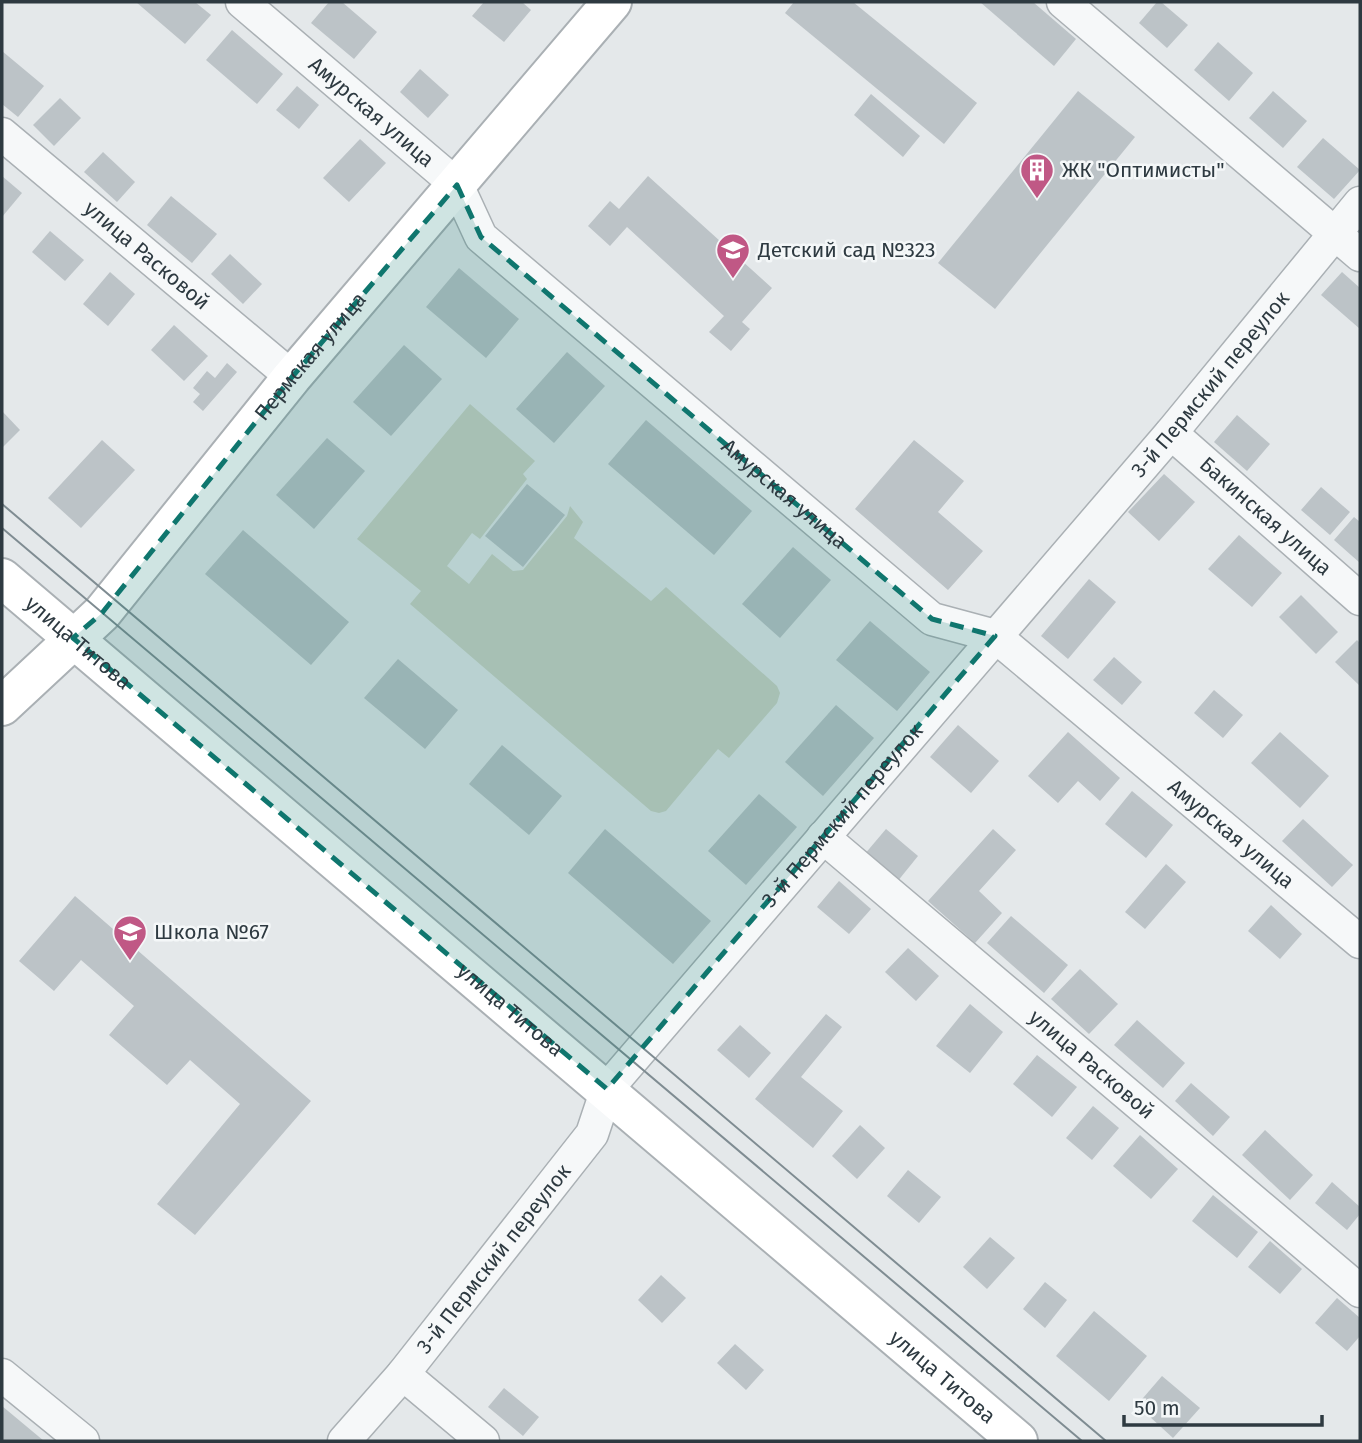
<svg xmlns="http://www.w3.org/2000/svg" width="1362" height="1443" viewBox="0 0 1362 1443" font-family="'Fira Sans',sans-serif">
<style>
.green{fill:#cdd3c6}
.building{fill:#bcc3c7}
.lines{fill:none;stroke-linecap:round;stroke-linejoin:round}
.street-casing{stroke:#aab0b4;stroke-width:35}
.secondary-casing{stroke:#aab0b4;stroke-width:42}
.street{stroke:#f6f8f9;stroke-width:32}
.secondary{stroke:#fff;stroke-width:38}
.tram{stroke:#7f8c92;stroke-width:2}
.marked{fill:#0f766e;fill-opacity:0.2;stroke:#0f766e;stroke-width:5;stroke-dasharray:14 9;stroke-linejoin:round}
.labels{text-anchor:middle;dominant-baseline:central;stroke-width:5;stroke-linejoin:round;paint-order:stroke}
.street-label{font-size:21px;fill:#2e3a41;stroke:#f4f7f8}
.poi-label{font-size:21px;fill:#2e3a41;stroke:#f4f7f8;text-anchor:start}
</style>
<rect width="100%" height="100%" fill="#e4e8ea"/>
<path class="green" d="M470,404L535,461L523,474L527,479L480,539L472,533L447,566L469,584L492,554L513,571L523,570L567,516L570,506L583,522L574,538L651,601L666,587L777,686L780,693L777,703L729,758L718,749L666,811L659,813L651,811L410,604L421,591L357,539Z"/>
<g class="building">
<path d="M136,2H195L211,15L185,44Z"/>
<path d="M329,2H342L377,32L354,59L311,23Z"/>
<path d="M484,2H522L531,10L504,42L472,16Z"/>
<path d="M794,2H853L977,103L944,144L785,13Z"/>
<path d="M980,2H1033L1076,39L1054,66Z"/>
<path d="M1157,2H1161L1188,25L1167,48L1139,23Z"/>
<path d="M232,30L283,74L257,104L206,60Z"/>
<path d="M1218,42L1253,73L1229,101L1194,70Z"/>
<path d="M2,51L44,86L18,117L2,104Z"/>
<path d="M420,69L449,95L428,118L400,92Z"/>
<path d="M297,86L319,105L299,129L276,110Z"/>
<path d="M1078,91L1135,137L995,309L938,263Z"/>
<path d="M1273,91L1307,121L1283,148L1249,118Z"/>
<path d="M871,94L920,136L903,157L854,115Z"/>
<path d="M60,98L81,118L54,146L33,125Z"/>
<path d="M1323,138L1360,170L1334,199L1297,167Z"/>
<path d="M360,139L386,163L349,202L323,178Z"/>
<path d="M103,152L135,182L117,202L84,172Z"/>
<path d="M2,176L22,193L2,217Z"/>
<path d="M648,176L772,288L742,322L750,329L731,351L709,332L724,316L627,227L610,246L588,226L610,201L619,209Z"/>
<path d="M171,196L217,234L192,263L147,225Z"/>
<path d="M50,231L84,260L65,281L32,252Z"/>
<path d="M230,254L262,284L243,304L211,274Z"/>
<path d="M459,268L519,319L486,358L426,307Z"/>
<path d="M110,272L135,294L108,326L83,304Z"/>
<path d="M1342,272L1360,288V329L1321,295Z"/>
<path d="M174,325L208,356L184,381L151,350Z"/>
<path d="M404,345L442,379L391,436L353,402Z"/>
<path d="M567,352L605,386L554,443L516,409Z"/>
<path d="M227,363L237,372L203,411L193,402L200,394L193,388L207,371L215,378Z"/>
<path d="M2,411L20,430L2,448Z"/>
<path d="M1237,415L1270,444L1247,471L1214,442Z"/>
<path d="M646,420L752,511L714,555L608,464Z"/>
<path d="M327,438L365,471L314,529L276,495Z"/>
<path d="M102,440L135,470L81,528L48,498Z"/>
<path d="M914,440L964,481L938,512L983,551L948,590L855,509Z"/>
<path d="M1164,474L1195,502L1159,541L1128,512Z"/>
<path d="M527,484L565,515L523,567L485,536Z"/>
<path d="M1321,487L1350,512L1330,535L1301,510Z"/>
<path d="M1354,517L1360,522V563L1334,540Z"/>
<path d="M243,530L349,622L311,665L205,574Z"/>
<path d="M1239,535L1282,573L1252,607L1208,569Z"/>
<path d="M793,547L831,580L780,638L742,604Z"/>
<path d="M1089,579L1116,602L1068,659L1041,636Z"/>
<path d="M1301,595L1338,632L1316,654L1279,617Z"/>
<path d="M870,621L930,672L897,711L836,660Z"/>
<path d="M1357,640L1360,643V686L1335,662Z"/>
<path d="M1114,657L1142,682L1122,705L1093,680Z"/>
<path d="M398,659L458,710L425,749L364,698Z"/>
<path d="M1214,690L1243,715L1223,738L1194,713Z"/>
<path d="M836,705L874,738L823,796L785,762Z"/>
<path d="M958,725L999,761L971,793L930,757Z"/>
<path d="M1068,732L1120,778L1100,801L1078,781L1058,803L1028,776Z"/>
<path d="M1280,732L1329,776L1300,808L1251,763Z"/>
<path d="M502,745L562,796L529,835L469,784Z"/>
<path d="M1132,791L1173,825L1146,858L1105,824Z"/>
<path d="M759,794L797,827L746,885L708,851Z"/>
<path d="M1303,819L1353,865L1332,887L1282,841Z"/>
<path d="M605,829L711,921L673,964L568,873Z"/>
<path d="M886,829L918,856L897,882L864,855Z"/>
<path d="M993,829L1016,850L979,891L1002,913L975,943L928,901Z"/>
<path d="M1166,864L1186,882L1145,929L1125,912Z"/>
<path d="M839,881L871,909L849,934L817,907Z"/>
<path d="M75,896L311,1101L195,1235L157,1204L240,1104L190,1060L167,1085L109,1035L134,1006L81,960L54,991L19,961Z"/>
<path d="M1271,905L1302,934L1280,959L1248,931Z"/>
<path d="M1011,916L1068,965L1044,993L987,943Z"/>
<path d="M908,948L939,976L916,1001L885,972Z"/>
<path d="M1080,969L1118,1004L1089,1034L1051,999Z"/>
<path d="M970,1004L1003,1032L970,1073L936,1046Z"/>
<path d="M826,1014L842,1027L801,1077L843,1111L813,1148L755,1099Z"/>
<path d="M1137,1020L1185,1063L1163,1088L1114,1045Z"/>
<path d="M740,1025L771,1053L749,1078L717,1050Z"/>
<path d="M1037,1055L1077,1087L1052,1117L1013,1084Z"/>
<path d="M1191,1083L1230,1117L1213,1136L1175,1101Z"/>
<path d="M1093,1106L1119,1128L1092,1160L1066,1138Z"/>
<path d="M860,1125L885,1148L857,1179L832,1156Z"/>
<path d="M1265,1130L1313,1175L1290,1200L1242,1155Z"/>
<path d="M1140,1135L1178,1169L1151,1199L1113,1166Z"/>
<path d="M908,1170L941,1197L919,1223L887,1196Z"/>
<path d="M1332,1182L1360,1207V1214L1347,1230L1315,1203Z"/>
<path d="M1213,1195L1258,1232L1237,1258L1192,1221Z"/>
<path d="M990,1237L1015,1258L987,1289L963,1267Z"/>
<path d="M1270,1241L1302,1269L1280,1294L1248,1267Z"/>
<path d="M661,1275L686,1298L662,1323L638,1300Z"/>
<path d="M1045,1282L1067,1300L1045,1328L1023,1309Z"/>
<path d="M1337,1298L1360,1318V1336L1347,1351L1315,1323Z"/>
<path d="M1094,1311L1147,1356L1109,1401L1056,1356Z"/>
<path d="M735,1344L764,1370L746,1390L717,1363Z"/>
<path d="M1162,1376L1200,1408L1173,1438L1137,1405Z"/>
<path d="M504,1388L539,1417L523,1436L488,1407Z"/>
<path d="M2,1406L44,1441H2Z"/>
</g>
<g class="lines">
<g class="street-casing">
<g id="street">
<path id="s1" d="M242,2L457,185L481,237L932,619L995,636L1360,942"/>
<path d="M1063,2L1360,255"/>
<path id="s2" d="M2,134L292,377"/>
<path id="s3" d="M1171,433L1360,599"/>
<path id="s4" d="M823,837L1360,1291"/>
<path d="M403,1374L483,1441"/>
<path d="M2,1375L83,1441"/>
<path id="s5" d="M344,1441L403,1374L592,1134L607,1089L1171,433L1360,203"/>
</g>
</g>
<g class="secondary-casing">
<g id="secondary">
<path id="s6" d="M2,578L1018,1441"/>
<path id="s7" d="M2,706L102,613L292,377L612,2"/>
</g>
</g>
<use href="#street" class="street"/>
<use href="#secondary" class="secondary"/>
<g class="tram">
<path d="M2,504L1106,1441"/>
<path d="M2,528L1082,1441"/>
</g>
</g>
<path class="marked" d="M457,185L481,237L932,619L995,636L607,1089L73,638L102,613L292,377Z"/>
<defs>
<g id="building-pin" transform="scale(1.75)"><path d="M0 17L-7.5 6A9.5 9.5 0 1 1 7.5 6Z" fill="#c05885" stroke="#f4f7f8"/><path d="M-4-6H4V6H1V3H-1V6H-4ZM-2.5-4.3h1.7v1.8h-1.7ZM.8-4.3h1.7v1.8H.8ZM-2.5-1h1.7V.8h-1.7ZM.8-1h1.7V.8H.8Z" fill="#fff"/></g>
<g id="school-pin" transform="scale(1.75)"><path d="M0 17L-7.5 6A9.5 9.5 0 1 1 7.5 6Z" fill="#c05885" stroke="#f4f7f8"/><path d="M0-5L7-2L0 1L-7-2ZM-4 1L0 2.5L4 1V4Q0 6-4 4Z" fill="#fff"/></g>
</defs>
<g fill-rule="evenodd">
<use href="#building-pin" x="1037" y="170"/>
<use href="#school-pin" x="733" y="250"/>
<use href="#school-pin" x="130" y="932"/>
</g>
<g class="labels">
<g class="street-label">
<text stroke="none"><textPath href="#s1" startOffset="170">Амурская улица</textPath></text>
<text stroke="none"><textPath href="#s2" startOffset="189">улица Расковой</textPath></text>
<text stroke="none"><textPath href="#s7" startOffset="467">Пермская улица</textPath></text>
<text stroke="none"><textPath href="#s5" startOffset="1370">3-й Пермский переулок</textPath></text>
<text stroke="none"><textPath href="#s1" startOffset="737">Амурская улица</textPath></text>
<text stroke="none"><textPath href="#s3" startOffset="126">Бакинская улица</textPath></text>
<text stroke="none"><textPath href="#s6" startOffset="100">улица Титова</textPath></text>
<text stroke="none"><textPath href="#s5" startOffset="803">3-й Пермский переулок</textPath></text>
<text stroke="none"><textPath href="#s1" startOffset="1304">Амурская улица</textPath></text>
<text stroke="none"><textPath href="#s6" startOffset="667">улица Титова</textPath></text>
<text stroke="none"><textPath href="#s4" startOffset="352">улица Расковой</textPath></text>
<text stroke="none"><textPath href="#s5" startOffset="236">3-й Пермский переулок</textPath></text>
<text stroke="none"><textPath href="#s6" startOffset="1234">улица Титова</textPath></text>
</g>
<g class="poi-label">
<text x="1062" y="170">ЖК "Оптимисты"</text>
<text x="758" y="250">Детский сад №323</text>
<text x="154" y="932">Школа №67</text>
</g>
</g>
<rect width="1362" height="1443" fill="none" stroke="#2e3a41" stroke-width="7"/>
<path d="M1124 1415v10h198v-10" fill="none" stroke="#2e3a41" stroke-width="3.5"/>
<text x="1134" y="1415" font-size="21" fill="#2e3a41" stroke="#f4f7f8" stroke-width="5" paint-order="stroke">50 m</text>
</svg>
